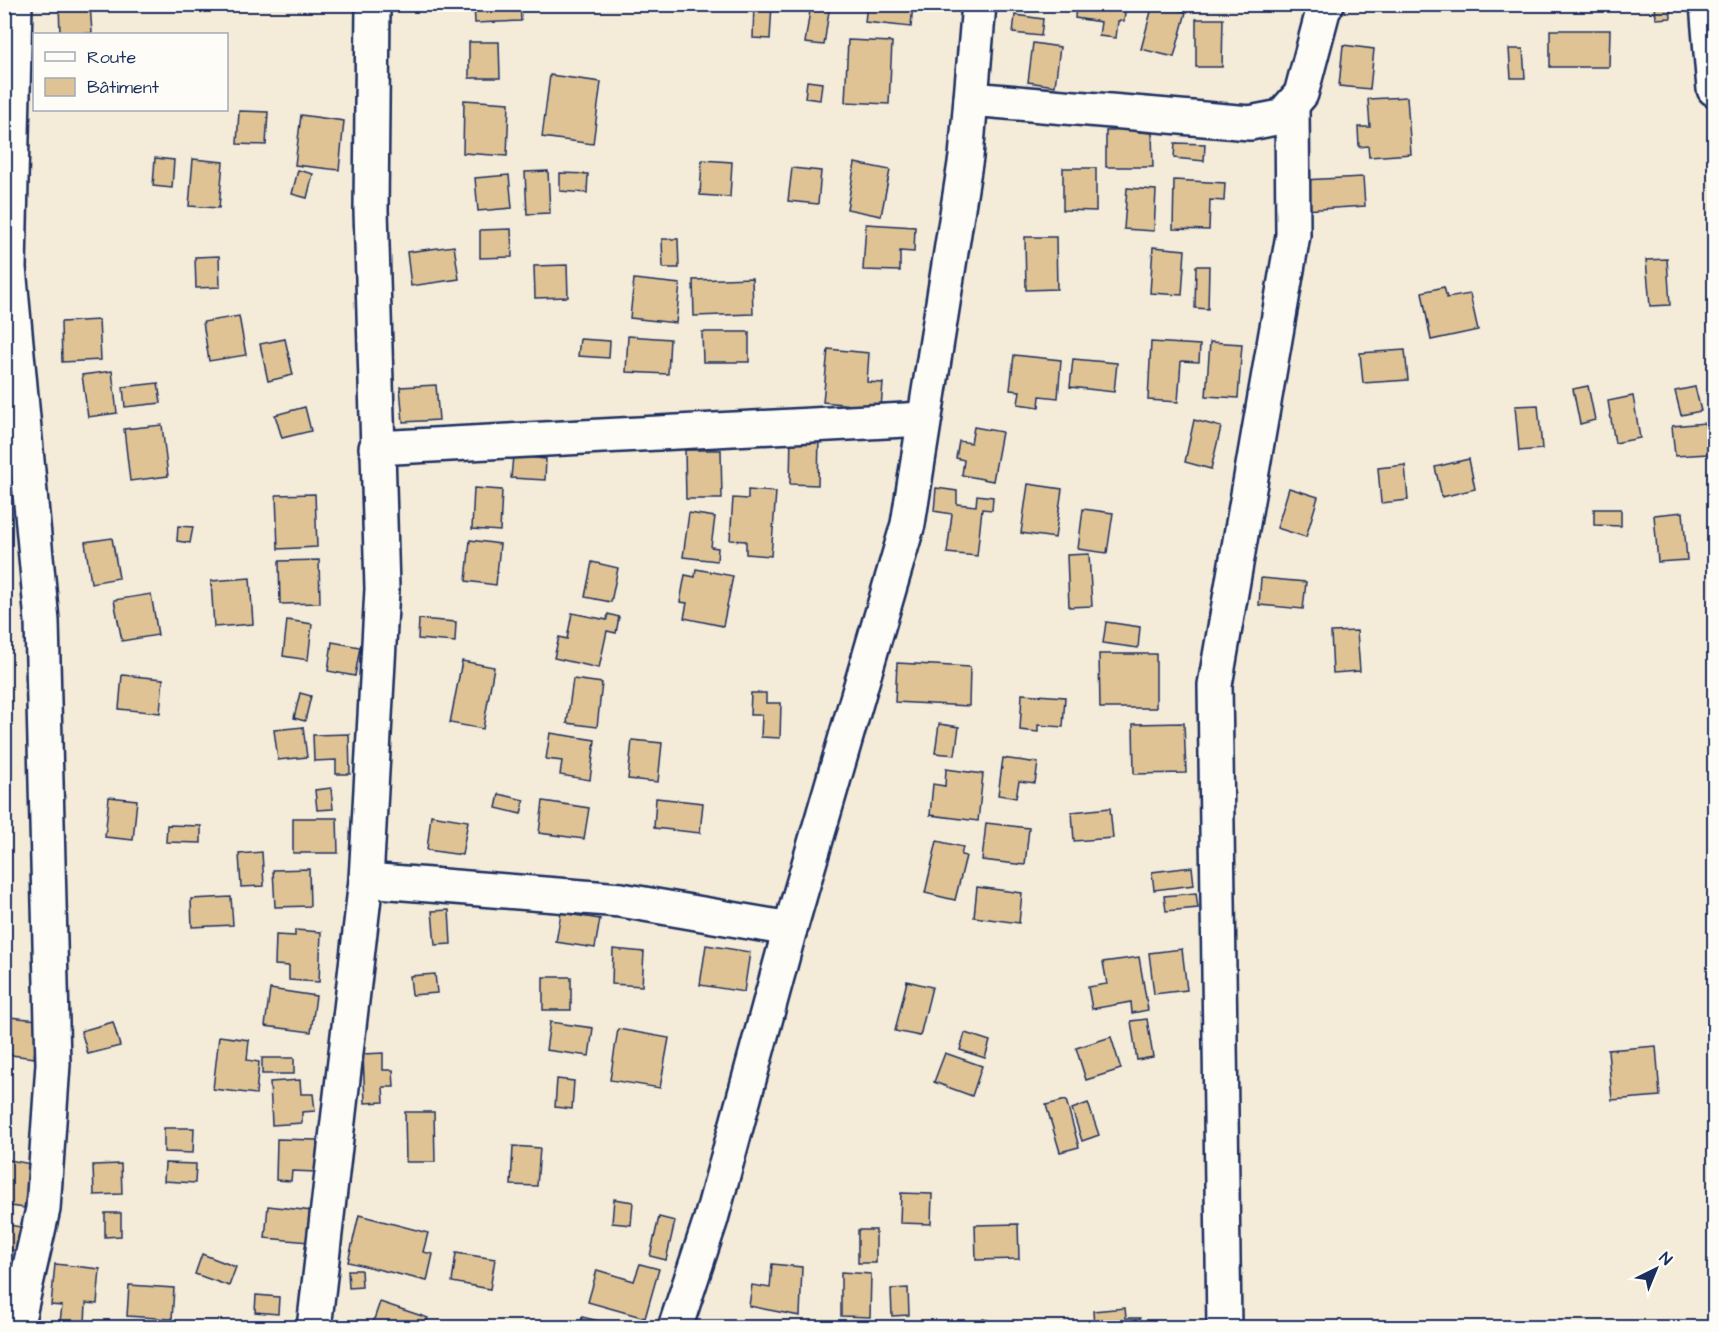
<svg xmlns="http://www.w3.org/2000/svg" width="1719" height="1332" viewBox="0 0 1719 1332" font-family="'Architects Daughter',sans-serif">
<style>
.building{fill:#dfc394;stroke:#1b2f5e;stroke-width:1.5}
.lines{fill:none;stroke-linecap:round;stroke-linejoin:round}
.minor-casing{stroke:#1b2f5e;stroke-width:38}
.minor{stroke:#fdfcf7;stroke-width:33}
</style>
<rect width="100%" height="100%" fill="#f4ebd9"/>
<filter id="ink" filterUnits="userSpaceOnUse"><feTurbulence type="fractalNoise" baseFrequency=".0167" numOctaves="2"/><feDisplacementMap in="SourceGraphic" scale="12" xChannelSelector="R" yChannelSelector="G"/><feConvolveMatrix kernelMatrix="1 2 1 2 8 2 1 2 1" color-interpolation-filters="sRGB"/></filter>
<g filter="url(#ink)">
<g class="building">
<path d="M59,4H90L92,33L60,34Z"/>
<path d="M474,4H520L521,21L475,23Z"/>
<path d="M754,4H772L770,39L753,38Z"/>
<path d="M811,4H830L824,45L805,43Z"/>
<path d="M867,4H913L911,27L865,22Z"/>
<path d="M1076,4H1126L1124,21H1118L1116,38L1099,36L1101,22L1075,18Z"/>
<path d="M1153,4L1186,12L1174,57L1141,49Z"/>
<path d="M1655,4H1670L1671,18L1656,19Z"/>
<path d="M1015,15L1043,19L1041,36L1013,33Z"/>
<path d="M1196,19H1223L1222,67H1196Z"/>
<path d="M1550,30H1610L1609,67H1550Z"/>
<path d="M848,40L892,42L889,104L845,102Z"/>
<path d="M469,42H499L500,78H469Z"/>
<path d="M1033,43L1060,47L1055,86L1028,82Z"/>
<path d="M1343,45L1374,49L1370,89L1339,86Z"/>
<path d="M1509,49H1523L1525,78H1511Z"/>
<path d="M550,75L601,82L593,144L542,137Z"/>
<path d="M807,81L822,83L820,100L805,98Z"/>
<path d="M1407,97L1411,154L1369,157L1368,146L1359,147L1358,127H1370L1368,99Z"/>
<path d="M464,100L509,103L507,156L463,153Z"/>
<path d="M239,111L268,112L266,145L237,144Z"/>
<path d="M301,115L344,121L339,170L295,165Z"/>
<path d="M1114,120H1139V132L1152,133L1153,167H1106V131H1114Z"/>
<path d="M1175,143L1205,144L1204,161L1174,158Z"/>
<path d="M155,158L174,160L172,188L153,186Z"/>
<path d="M193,159L223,162L219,208L189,206Z"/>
<path d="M702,160L732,162L730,197L700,195Z"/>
<path d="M855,163L890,170L881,216L847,209Z"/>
<path d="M792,168L821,171L818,204L788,201Z"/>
<path d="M1063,168H1096V211L1063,210Z"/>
<path d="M298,170L313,174L307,198L292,194Z"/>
<path d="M548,171L550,213L527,214L525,172Z"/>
<path d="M560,173L588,174L587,193L560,191Z"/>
<path d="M509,175L512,208L478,211L475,178Z"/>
<path d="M1363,177L1365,206L1304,210L1302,180Z"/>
<path d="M1174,180L1225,183L1224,201L1210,200L1209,230L1173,229Z"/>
<path d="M1127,188L1156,190L1154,231L1124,229Z"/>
<path d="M866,224L915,227L914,252L900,251V271L863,270Z"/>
<path d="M511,229L512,257L480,258V230Z"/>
<path d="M1025,237H1056L1057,289L1026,290Z"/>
<path d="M662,239H678L679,268H663Z"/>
<path d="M454,246L459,279L411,286L407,252Z"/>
<path d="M1153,247L1185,250L1182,295L1150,293Z"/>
<path d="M219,256L220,287L196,288L195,257Z"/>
<path d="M1667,259L1670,305L1650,306L1646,260Z"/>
<path d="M567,265L568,297L535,298L534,266Z"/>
<path d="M1196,266H1209L1208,309L1195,308Z"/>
<path d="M752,278L753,314L694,316L693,280Z"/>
<path d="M634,279L680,284L676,323L630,318Z"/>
<path d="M1444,287L1447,298L1470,294L1478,330L1431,340L1422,292Z"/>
<path d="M239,316L246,355L209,361L203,322Z"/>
<path d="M99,320L101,360L62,362L61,322Z"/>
<path d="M702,332H749V362H703Z"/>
<path d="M628,336L670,339L668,374L626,372Z"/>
<path d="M285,339L293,375L268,381L260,344Z"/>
<path d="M580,339L610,341L609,358L578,356Z"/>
<path d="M1151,342L1200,345L1199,362L1181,361L1178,402L1148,400Z"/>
<path d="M1210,342L1242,344L1238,398L1206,396Z"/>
<path d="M828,349L869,353L867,382L883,383L881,408L823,402Z"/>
<path d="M1405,350L1408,380L1363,383L1360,353Z"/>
<path d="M1014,355L1061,360L1058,398L1040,396L1039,407L1018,404L1020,391L1010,390Z"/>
<path d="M1073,359L1117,363L1114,392L1070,387Z"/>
<path d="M112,371L117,413L88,417L82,375Z"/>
<path d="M158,383L161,403L125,407L123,387Z"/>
<path d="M436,385L439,420L403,422L400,387Z"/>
<path d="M1588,386L1595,420L1580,424L1573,389Z"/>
<path d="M1695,387L1701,411L1681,415L1675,391Z"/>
<path d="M1633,396L1640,438L1615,443L1608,401Z"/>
<path d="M1538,405L1542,449L1519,451L1515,406Z"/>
<path d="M305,407L311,431L282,438L275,415Z"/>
<path d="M1194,420L1221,427L1211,469L1185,462Z"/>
<path d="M1705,423L1708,454L1675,456L1672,426Z"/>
<path d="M162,425L168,476L130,481L124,429Z"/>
<path d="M974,427L1002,432L993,481L962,475L964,460L956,458L959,441L971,443Z"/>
<path d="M791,433L819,434L818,485L790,484Z"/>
<path d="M685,450H721L722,499H686Z"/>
<path d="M513,456L546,459L545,480L511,478Z"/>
<path d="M1469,459L1475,489L1442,497L1435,467Z"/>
<path d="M1405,465L1408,500L1381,503L1378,468Z"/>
<path d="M1028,484L1062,489L1055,538L1021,533Z"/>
<path d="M474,488L502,490L500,531L472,529Z"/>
<path d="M936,488L957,491V504L976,506L977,495L993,497L992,510L982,509L977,556L947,553L952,514L934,511Z"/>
<path d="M1289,488L1318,497L1306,537L1277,528Z"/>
<path d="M748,490L776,492L771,556L746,554V541L730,540L733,498L748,499Z"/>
<path d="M315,494L317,547L278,549L276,495Z"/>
<path d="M1083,509L1113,513L1107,553L1078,549Z"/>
<path d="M1594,509H1621V526L1594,525Z"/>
<path d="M1683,512L1687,560L1658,562L1654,515Z"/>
<path d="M689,513L715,517L711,547L718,548L717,561L683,557Z"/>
<path d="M178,526L193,527L190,543L177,541Z"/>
<path d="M112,538L119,578L91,583L85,542Z"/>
<path d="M470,540L500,544L496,585L466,581Z"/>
<path d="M4,552H9L8,584H4Z"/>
<path d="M1089,554L1092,606L1069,607L1067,555Z"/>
<path d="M319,560L320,603L280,604L279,561Z"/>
<path d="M592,562L618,568L611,602L585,597Z"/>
<path d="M696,569L733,576L723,626L684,618L687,603L680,602L685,575L695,577Z"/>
<path d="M250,578L253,624L214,627L211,581Z"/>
<path d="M1261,578L1306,582L1303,609L1259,605Z"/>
<path d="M151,594L158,635L122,641L114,600Z"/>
<path d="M572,613L607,620L608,614L619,617L616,633L607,631L599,668L554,658L559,637L567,639Z"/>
<path d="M419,619L456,622L455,642L418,639Z"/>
<path d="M287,620L312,624L308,660L283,656Z"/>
<path d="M1106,622L1140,627L1138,648L1103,643Z"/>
<path d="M1357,631L1360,671L1333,673L1331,632Z"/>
<path d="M332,642L360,647L355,676L328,671Z"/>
<path d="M1099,654H1156V708H1100Z"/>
<path d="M462,661L494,667L483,729L450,723Z"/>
<path d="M897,663L970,667L969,706L895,702Z"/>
<path d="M122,675L163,679L160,713L119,709Z"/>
<path d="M573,679L602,683L597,727L567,723Z"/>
<path d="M300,693L311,696L305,721L294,718Z"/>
<path d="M751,693H766V703H781L780,738L761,737L762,715H750Z"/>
<path d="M1022,694L1065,697L1063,727L1038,725V732L1020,730Z"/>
<path d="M1184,723L1186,773L1134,774L1133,724Z"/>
<path d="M939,724L959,727L955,755L935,753Z"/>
<path d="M303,727L307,757L278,760L274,730Z"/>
<path d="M550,733L595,740L590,780L560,775L562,761L546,759Z"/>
<path d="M349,734L350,774H336V760L314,761L313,735Z"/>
<path d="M632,740L662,743L658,782L628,779Z"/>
<path d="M1003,758L1038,763L1035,783L1019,781L1016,798L998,795Z"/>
<path d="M4,761H9L11,800H4Z"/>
<path d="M946,769L983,774L978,821L930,815L933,784L945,786Z"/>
<path d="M331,788L333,809L317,810L315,790Z"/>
<path d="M499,794L524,800L521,814L496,808Z"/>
<path d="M109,797L137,800L133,840L105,837Z"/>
<path d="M656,798L703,803L700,833L654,828Z"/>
<path d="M543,801L589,808L584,839L539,833Z"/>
<path d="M1110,808L1113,838L1074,841L1072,812Z"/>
<path d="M431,815L468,821L462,855L427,850Z"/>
<path d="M293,818H337L338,853H293Z"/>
<path d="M986,823L1029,828L1025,865L982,860Z"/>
<path d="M167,825L201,826V843L166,842Z"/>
<path d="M937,841L963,847L961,855L966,856L955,900L925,893Z"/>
<path d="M262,852L264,886L241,887L239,854Z"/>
<path d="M1192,867L1194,885L1154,890L1152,872Z"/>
<path d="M309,869L310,906L275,907L273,870Z"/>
<path d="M977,887L1022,893L1019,923L974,917Z"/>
<path d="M1196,893L1198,908L1166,911L1164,896Z"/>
<path d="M231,897L233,925L192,927L191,899Z"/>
<path d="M449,910L451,944L435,945L432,911Z"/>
<path d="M561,913L600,919L595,948L556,942Z"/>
<path d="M295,930L321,932L319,982L289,980V966L275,965L276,935L295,936Z"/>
<path d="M706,945L750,952L744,992L700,985Z"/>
<path d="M613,949L644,952L642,986L612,984Z"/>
<path d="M1182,949L1187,990L1154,994L1149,953Z"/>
<path d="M1139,957L1148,1010L1132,1013L1131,1002L1092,1009L1088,987L1107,984L1103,962Z"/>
<path d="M435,974L437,993L412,995L410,976Z"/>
<rect x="543" y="977" width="28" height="33"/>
<path d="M907,981L932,987L920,1036L895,1031Z"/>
<path d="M270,989L316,996L311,1032L265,1026Z"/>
<path d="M9,1017L38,1020L34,1058L4,1054Z"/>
<path d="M1147,1019L1153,1057L1137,1060L1131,1021Z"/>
<path d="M113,1022L120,1046L88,1054L81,1031Z"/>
<path d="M550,1022L593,1028L589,1056L546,1050Z"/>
<path d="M618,1029L669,1038L660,1088L610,1080Z"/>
<path d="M965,1033L990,1041L985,1058L960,1050Z"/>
<path d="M219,1036L249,1040L247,1060L259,1062L256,1094L213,1089Z"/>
<path d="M1111,1037L1121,1069L1086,1080L1076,1048Z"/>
<path d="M1656,1046L1660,1096L1612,1100L1608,1050Z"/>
<path d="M383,1053V1070H393L394,1087H383L384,1102L365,1103L363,1054Z"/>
<path d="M945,1053L982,1066L972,1096L934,1082Z"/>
<rect x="262" y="1058" width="32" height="16"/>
<path d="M557,1079L574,1081L572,1109L555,1107Z"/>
<path d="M300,1080L301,1094H313L315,1111L302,1112V1123L272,1125L270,1082Z"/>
<path d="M1066,1100L1079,1147L1060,1152L1046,1105Z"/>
<path d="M1088,1103L1099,1135L1082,1141L1072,1109Z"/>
<path d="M405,1112H434L435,1162H406Z"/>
<path d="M164,1128H194L193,1153L164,1152Z"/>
<path d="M277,1139L317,1140L316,1172L292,1171L291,1181L276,1180Z"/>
<path d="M513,1146L540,1148L537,1186L511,1185Z"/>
<path d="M4,1159L31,1164L24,1208L4,1205Z"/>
<path d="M165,1163L196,1164L195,1183L164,1181Z"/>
<path d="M121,1164L122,1194L94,1195L93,1165Z"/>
<path d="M901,1193L932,1194L931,1224L900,1223Z"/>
<path d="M614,1199L633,1202L631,1225L612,1223Z"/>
<path d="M268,1206L312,1211L309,1242L265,1238Z"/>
<path d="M105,1213H121V1236L105,1237Z"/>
<path d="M359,1215L428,1233L423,1252L433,1254L427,1281L348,1262Z"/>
<path d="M659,1217L675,1221L666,1260L650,1256Z"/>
<path d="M4,1224L21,1227L17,1251L4,1249Z"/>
<path d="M1018,1224L1019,1259L976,1260L975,1225Z"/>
<rect x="858" y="1230" width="18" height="33"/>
<path d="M456,1253L495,1259L490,1289L452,1282Z"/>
<path d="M202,1254L236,1267L229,1286L195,1274Z"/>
<path d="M55,1264L100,1269L97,1304L86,1303L85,1324L60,1322L62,1306L51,1305Z"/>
<path d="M640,1264L659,1269L645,1318L588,1302L597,1270L634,1281Z"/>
<path d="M772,1264L802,1267L800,1316L749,1306L752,1285L770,1288Z"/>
<path d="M348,1270H361L362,1287L349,1288Z"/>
<path d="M841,1272L871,1274L870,1317L841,1316Z"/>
<path d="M129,1285L174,1288L172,1319L127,1316Z"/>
<path d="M908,1288L909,1315L892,1316L891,1289Z"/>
<path d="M256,1295L279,1297L278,1314L255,1312Z"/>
<path d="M380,1302L428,1318L425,1328H371Z"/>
<path d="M1125,1308L1126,1318H1140L1141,1328H1094L1093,1311Z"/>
<path d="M582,1317L628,1328H580Z"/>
<path d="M983,1319L1000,1323L999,1328H981Z"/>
</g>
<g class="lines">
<g class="minor-casing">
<g id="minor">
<path d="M15,4L9,268L42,621L53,1064L43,1209L16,1328"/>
<path d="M1707,4L1714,89"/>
<path d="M971,99L1250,123L1281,117L1301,94L1323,11L1327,4"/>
<path d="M376,448L924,419"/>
<path d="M366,880L621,900L790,929"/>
<path d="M314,1328L366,880L382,589L371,210L373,4"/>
<path d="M675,1328L711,1219L790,929L908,524L966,157L979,4"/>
<path d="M1224,1328L1215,685L1293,235L1292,107"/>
</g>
</g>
<use href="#minor" class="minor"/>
</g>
</g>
<rect width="1719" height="1332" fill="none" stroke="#fdfcf7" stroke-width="24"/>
<rect x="12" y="12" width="1695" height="1308" fill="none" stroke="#1b2f5e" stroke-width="2" filter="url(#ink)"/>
<rect x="33" y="33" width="195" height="78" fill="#fdfcf7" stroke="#a3aaba" stroke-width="1.5"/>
<rect x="45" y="52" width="30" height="9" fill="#fdfcf7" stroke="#a3aaba" stroke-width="1.5"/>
<text x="87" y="63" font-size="18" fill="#1b2f5e">Route</text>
<rect x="45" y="78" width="30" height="18" fill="#dfc394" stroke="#a3aaba" stroke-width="1.5"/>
<text x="87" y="93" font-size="18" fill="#1b2f5e">Bâtiment</text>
<g transform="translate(1656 1269) rotate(43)" stroke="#fdfcf7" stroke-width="4.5" paint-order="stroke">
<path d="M0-4.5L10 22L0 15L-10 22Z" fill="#1b2f5e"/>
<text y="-9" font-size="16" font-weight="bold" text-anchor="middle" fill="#1b2f5e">N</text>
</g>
</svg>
